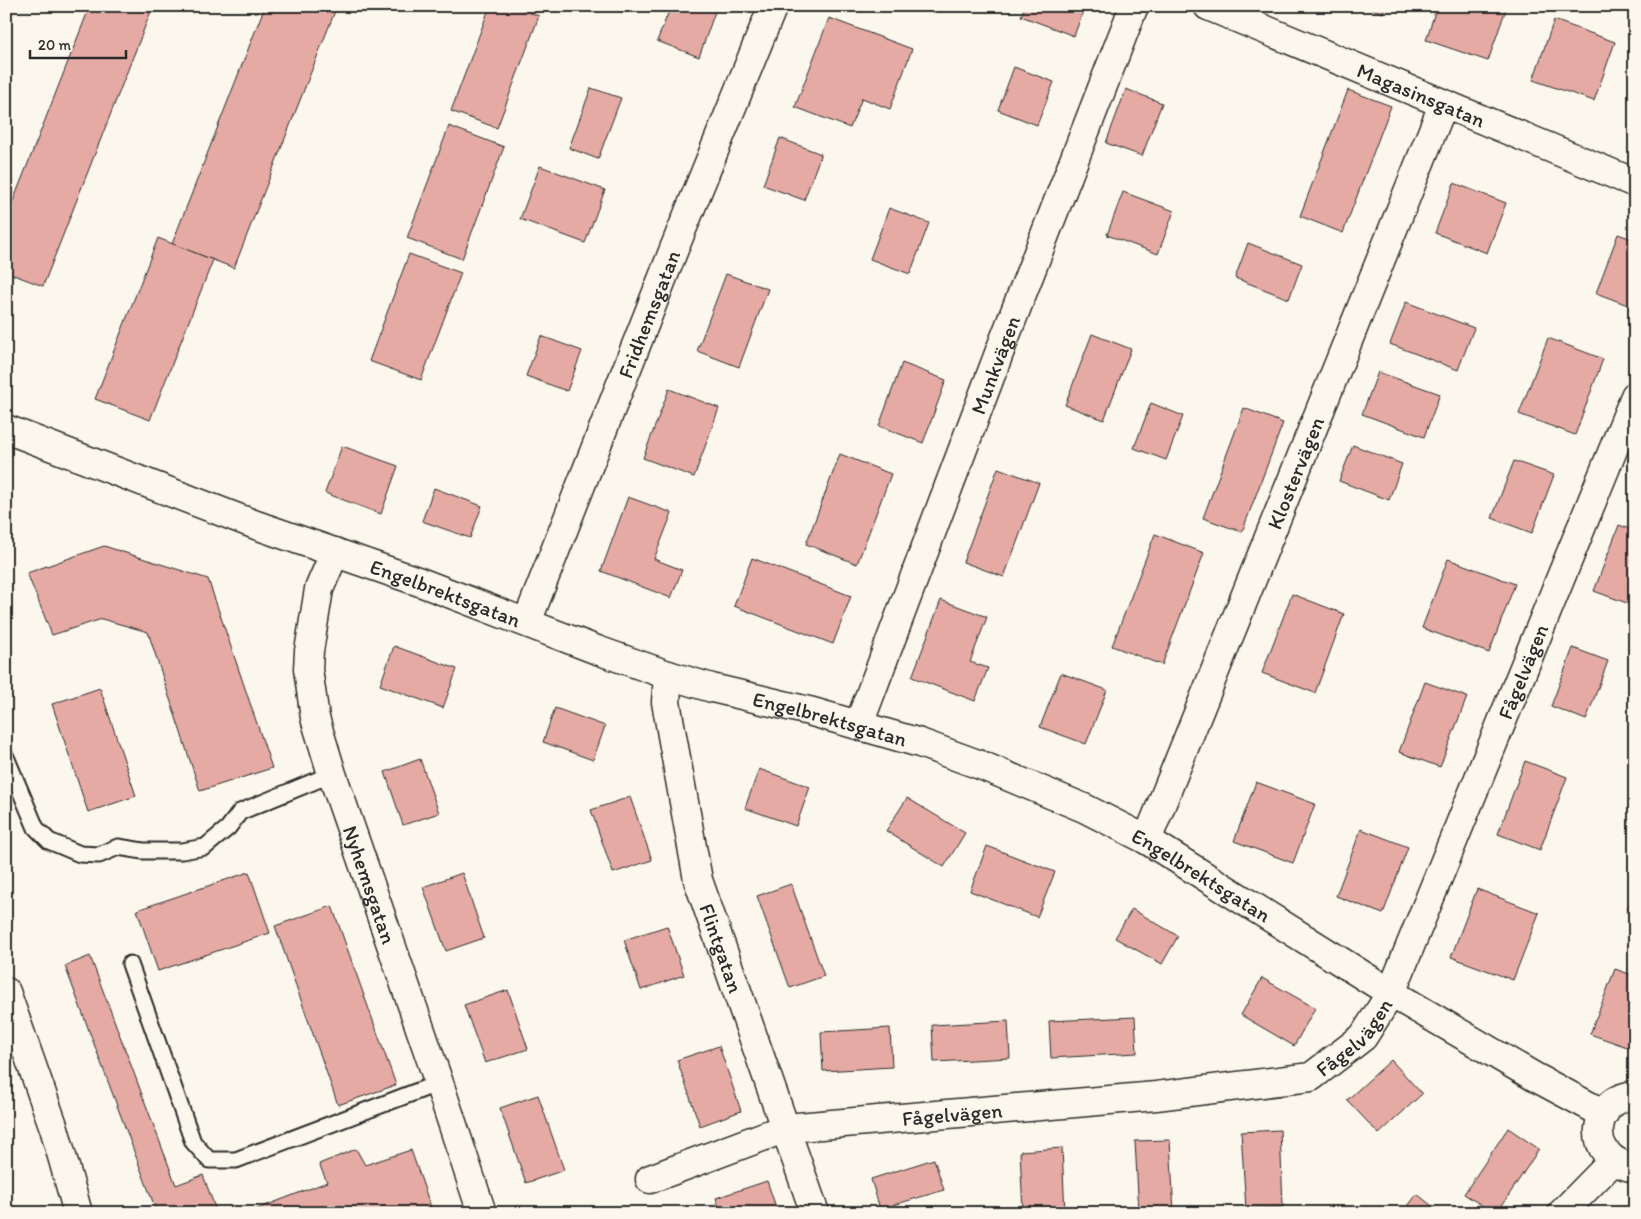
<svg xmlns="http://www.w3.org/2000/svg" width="1641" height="1219" viewBox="0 0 1641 1219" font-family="Itim,sans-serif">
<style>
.building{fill:#e5aaa4;stroke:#2b2b2b}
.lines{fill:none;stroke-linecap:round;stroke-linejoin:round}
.lane-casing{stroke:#2b2b2b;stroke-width:19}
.street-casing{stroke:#2b2b2b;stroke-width:31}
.secondary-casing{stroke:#2b2b2b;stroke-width:31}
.lane{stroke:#fbf7ec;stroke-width:15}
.street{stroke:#fbf7ec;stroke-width:28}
.secondary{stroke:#fbf7ec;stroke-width:28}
.labels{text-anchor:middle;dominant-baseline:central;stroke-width:5;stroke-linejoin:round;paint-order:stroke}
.street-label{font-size:21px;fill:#2b2b2b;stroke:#fbf7ec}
</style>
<rect width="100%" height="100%" fill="#fbf7ec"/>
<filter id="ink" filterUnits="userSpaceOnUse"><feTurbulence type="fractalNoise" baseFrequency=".02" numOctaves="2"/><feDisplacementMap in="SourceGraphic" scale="10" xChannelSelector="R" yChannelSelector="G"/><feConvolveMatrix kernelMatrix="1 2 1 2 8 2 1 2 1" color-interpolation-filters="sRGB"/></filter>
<g filter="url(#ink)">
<g class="building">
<path d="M90,6H153L43,286L6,272V219Z"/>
<path d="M265,6H337L234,268L172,244Z"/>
<path d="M490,6H513L539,16L497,128L451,111Z"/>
<path d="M671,6H717L699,57L657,41Z"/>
<path d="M1025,6H1085L1074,36L1021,16Z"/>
<path d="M1364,6H1385L1383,13Z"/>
<path d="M1437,6H1507L1488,61L1426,40Z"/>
<path d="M829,18L912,49L890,109L862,98L850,128L795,107Z"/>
<path d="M1554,20L1615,42L1594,101L1533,80Z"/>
<path d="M1014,67L1054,82L1037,125L998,110Z"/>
<path d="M591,88L621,98L598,159L569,148Z"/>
<path d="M1126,89L1162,103L1142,156L1106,143Z"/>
<path d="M1348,90L1391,106L1343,233L1300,216Z"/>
<path d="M449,126L504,147L462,259L407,238Z"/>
<path d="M780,138L821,154L804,200L763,185Z"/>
<path d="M540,166L605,190L585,243L520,219Z"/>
<path d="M1454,183L1506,203L1487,253L1435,233Z"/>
<path d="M1123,192L1174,211L1158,254L1107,235Z"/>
<path d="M889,208L929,223L910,274L870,259Z"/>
<path d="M1618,234L1635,240V303L1633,307L1596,293Z"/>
<path d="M158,238L213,260L150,420L95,399Z"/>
<path d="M1248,243L1302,264L1289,299L1235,278Z"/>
<path d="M409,254L461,273L421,380L369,361Z"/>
<path d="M726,274L768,289L739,367L697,351Z"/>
<path d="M1406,302L1474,328L1458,370L1390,344Z"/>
<path d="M1092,334L1131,349L1104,420L1065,405Z"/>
<path d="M541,336L582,351L567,391L526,376Z"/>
<path d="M1548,338L1603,359L1575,435L1519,414Z"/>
<path d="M902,363L946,380L923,443L879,426Z"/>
<path d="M1378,372L1440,394L1424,437L1362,414Z"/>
<path d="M669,389L719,408L694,477L643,458Z"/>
<path d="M1151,403L1183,416L1166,460L1134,448Z"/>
<path d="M1244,408L1283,423L1242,532L1203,518Z"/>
<path d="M1353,445L1402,464L1389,500L1339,481Z"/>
<path d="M342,446L398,466L381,514L325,493Z"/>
<path d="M840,454L891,474L857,564L806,544Z"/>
<path d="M1514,461L1554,475L1532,533L1492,518Z"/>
<path d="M998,468L1039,483L1004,577L963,562Z"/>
<path d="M434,488L482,506L470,538L422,521Z"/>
<path d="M628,497L672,513L654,559L682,570L671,598L601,571Z"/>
<path d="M1619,525L1635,531V606L1594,591Z"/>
<path d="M1155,534L1204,553L1162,665L1112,646Z"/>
<path d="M104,546L208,579L272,768L200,791L148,632L102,619L52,635L27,573Z"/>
<path d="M752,558L851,596L833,644L734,606Z"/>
<path d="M1448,559L1515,584L1489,653L1422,628Z"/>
<path d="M1292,594L1344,614L1315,693L1262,673Z"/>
<path d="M941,600L987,617L970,662L988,668L975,701L912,677Z"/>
<path d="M394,646L457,669L443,708L380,685Z"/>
<path d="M1573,648L1608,661L1586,720L1551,706Z"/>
<path d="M1061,673L1107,690L1086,744L1040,727Z"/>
<path d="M1425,682L1467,697L1440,767L1399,752Z"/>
<path d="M100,688L136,796L88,812L52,704Z"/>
<path d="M555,708L605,726L593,760L543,742Z"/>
<path d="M420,759L439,813L403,825L385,772Z"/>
<path d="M1525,761L1567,777L1540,850L1498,834Z"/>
<path d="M759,769L810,787L796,826L745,808Z"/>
<path d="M1256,782L1315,804L1293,863L1234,841Z"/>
<path d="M630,797L652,860L613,873L591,810Z"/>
<path d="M907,798L965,833L944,867L886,831Z"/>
<path d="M1361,829L1408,847L1383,914L1336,896Z"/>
<path d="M987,846L1055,872L1037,917L970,891Z"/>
<path d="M249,872L270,933L158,971L137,910Z"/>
<path d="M462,873L484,938L446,951L423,887Z"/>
<path d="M791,884L824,976L790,988L757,896Z"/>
<path d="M1635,888V916L1626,912Z"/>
<path d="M1477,889L1539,913L1513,980L1451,957Z"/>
<path d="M332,906L396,1085L338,1105L275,926Z"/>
<path d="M1132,909L1178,936L1162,964L1115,938Z"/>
<path d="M667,926L684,975L641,990L624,940Z"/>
<path d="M90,956L176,1185L203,1175L217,1213H157L65,966Z"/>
<path d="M1615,969L1635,976V1035L1630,1048L1590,1034Z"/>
<path d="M1262,978L1315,1008L1294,1046L1241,1015Z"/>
<path d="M508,990L528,1049L485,1063L464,1005Z"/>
<path d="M1135,1017L1137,1053L1051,1058L1049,1021Z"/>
<path d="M1008,1021L1010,1058L934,1062L932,1025Z"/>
<path d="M890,1028L892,1067L823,1071L821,1032Z"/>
<path d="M719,1046L741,1111L700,1126L677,1060Z"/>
<path d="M1391,1060L1422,1094L1379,1134L1347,1100Z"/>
<path d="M538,1095L564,1170L526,1183L500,1108Z"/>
<path d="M1508,1128L1539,1149L1497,1213H1494L1464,1194Z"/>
<path d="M1280,1130L1283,1207L1246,1209L1241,1132Z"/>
<path d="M1170,1140L1174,1213H1139L1135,1141Z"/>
<path d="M1062,1148L1065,1213H1023L1020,1151Z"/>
<path d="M356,1149L365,1165L411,1150L433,1213H253L252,1211L327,1182L319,1164Z"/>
<path d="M934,1159L944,1190L880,1209L871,1179Z"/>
<path d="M767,1181L778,1213H721L716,1198Z"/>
<path d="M1417,1194L1441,1213H1403Z"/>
</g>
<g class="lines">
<g class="lane-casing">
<g id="lane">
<path d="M6,757L36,828L49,841L80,854L99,855L118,847L143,851H182L205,847L228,828L240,812L332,774"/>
<path d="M130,964L193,1142L209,1160H236L439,1083"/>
</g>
</g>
<g class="street-casing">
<g id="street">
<path id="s1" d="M1208,6L1635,183"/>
<path id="s2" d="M6,429L256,525L420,582L597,650L668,675L712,688L809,711L920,743L983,766L1084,808L1147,840L1391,993L1533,1076L1604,1114"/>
<path id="s3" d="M335,552L319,589L309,651L308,669L315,718L332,774L439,1083L482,1213"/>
<path id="s4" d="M527,622L674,249L773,6"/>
<path id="s5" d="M668,675L666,702L698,880L815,1213"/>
<path id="s6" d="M859,724L1004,340L1134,6"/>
<path id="s7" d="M1147,840L1443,105"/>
<path d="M1635,1096C1593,1095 1581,1159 1635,1168"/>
<path id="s8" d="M650,1179L786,1128L1156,1096L1311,1077L1363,1037L1391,993L1635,396"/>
<path d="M1562,1213L1613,1161"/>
</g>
</g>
<g class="secondary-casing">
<path id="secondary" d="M6,992L54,1128L78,1213"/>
</g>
<use href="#lane" class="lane"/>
<use href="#street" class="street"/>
<use href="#secondary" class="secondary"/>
</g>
</g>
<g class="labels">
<g class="street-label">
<text stroke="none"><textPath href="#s1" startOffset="231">Magasinsgatan</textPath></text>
<text stroke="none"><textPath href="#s4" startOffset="331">Fridhemsgatan</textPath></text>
<text stroke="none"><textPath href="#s6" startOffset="384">Munkvägen</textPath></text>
<text stroke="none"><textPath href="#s7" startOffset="396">Klostervägen</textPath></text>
<text stroke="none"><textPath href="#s2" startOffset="469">Engelbrektsgatan</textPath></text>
<text stroke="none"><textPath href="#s8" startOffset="1138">Fågelvägen</textPath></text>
<text stroke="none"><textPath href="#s2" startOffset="874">Engelbrektsgatan</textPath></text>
<text stroke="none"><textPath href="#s2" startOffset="1279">Engelbrektsgatan</textPath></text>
<text stroke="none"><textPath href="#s3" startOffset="346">Nyhemsgatan</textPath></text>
<text stroke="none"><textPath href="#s5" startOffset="280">Flintgatan</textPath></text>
<text stroke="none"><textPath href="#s8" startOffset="732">Fågelvägen</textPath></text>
<text stroke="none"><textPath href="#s8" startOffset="312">Fågelvägen</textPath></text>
</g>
</g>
<rect width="1641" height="1219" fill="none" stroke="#fbf7ec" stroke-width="25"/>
<rect x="12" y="12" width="1616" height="1194" fill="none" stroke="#2b2b2b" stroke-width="2" filter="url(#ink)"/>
<path d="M30 50v8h96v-8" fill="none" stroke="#2b2b2b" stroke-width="2.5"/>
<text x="38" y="50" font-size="15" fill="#2b2b2b" stroke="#fbf7ec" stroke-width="4" paint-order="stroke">20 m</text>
</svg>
